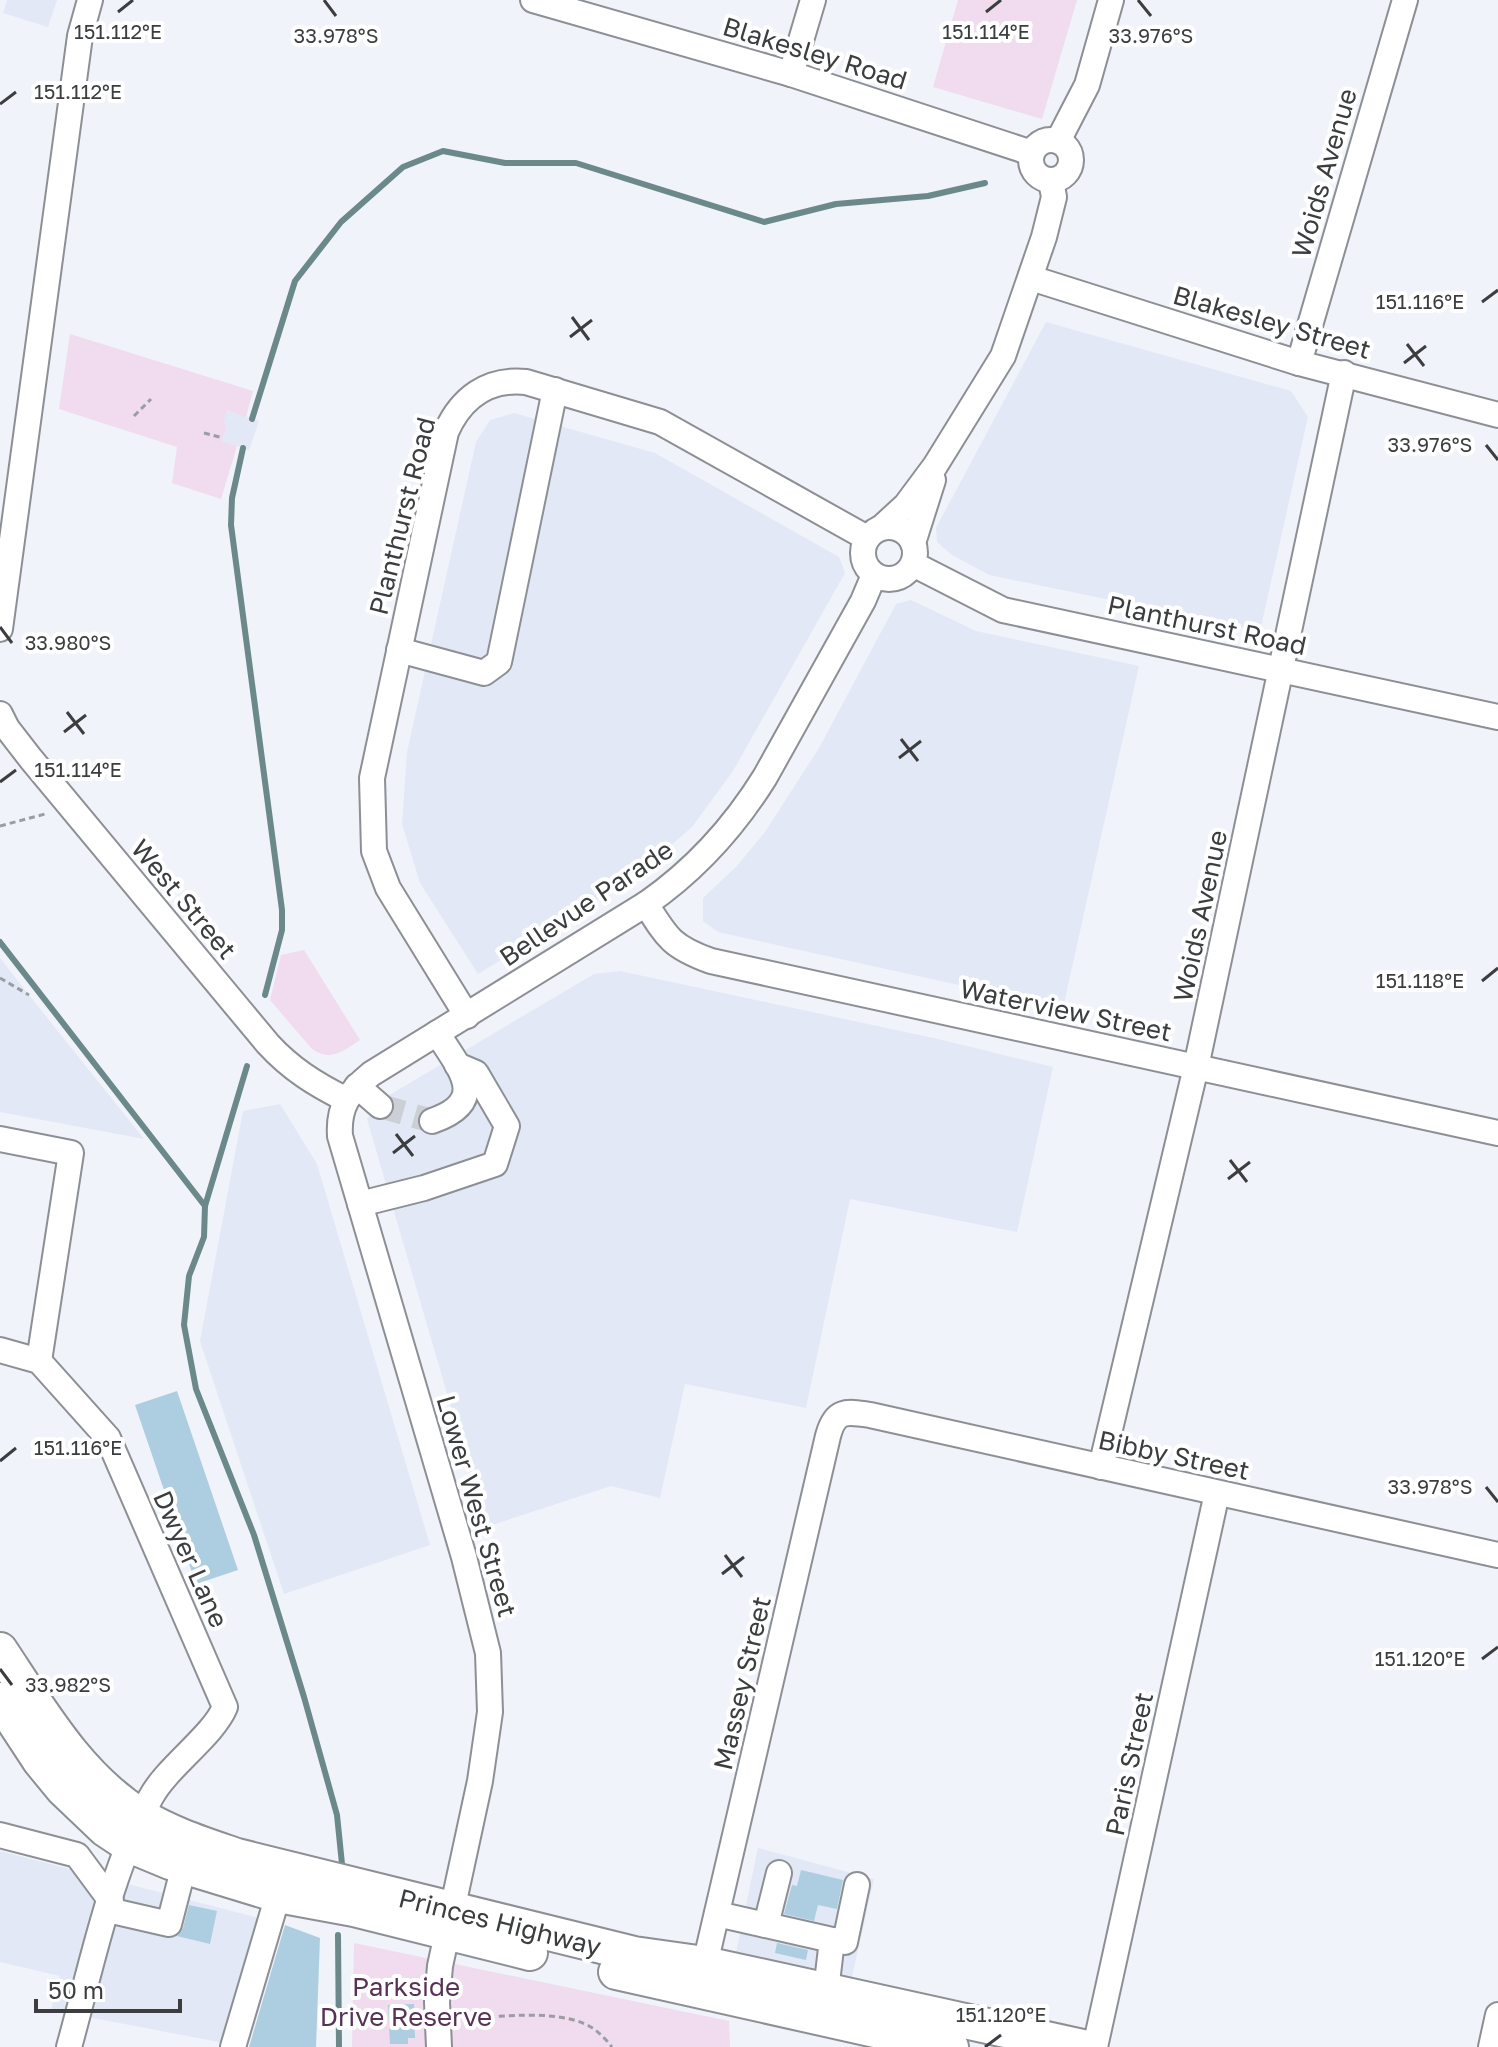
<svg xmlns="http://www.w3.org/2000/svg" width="1498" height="2047" viewBox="0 0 1498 2047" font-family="'Golos Text',sans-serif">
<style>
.built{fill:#e2e8f5}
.green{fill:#f0dbef}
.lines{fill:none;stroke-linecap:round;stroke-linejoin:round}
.stream{stroke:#6b898b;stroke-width:6}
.building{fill:#adcee1}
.minor-tunnel{stroke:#cccfd5;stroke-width:24;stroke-dasharray:24 12;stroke-linecap:butt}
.minor-casing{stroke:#8c8f94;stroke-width:28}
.highway-casing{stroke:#8c8f94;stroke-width:38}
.path{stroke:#9b9da2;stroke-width:3;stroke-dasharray:6 4;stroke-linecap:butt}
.minor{stroke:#fff;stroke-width:24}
.highway{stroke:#fff;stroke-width:34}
.ticks{fill:none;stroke:#3b3d3f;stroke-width:3}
.labels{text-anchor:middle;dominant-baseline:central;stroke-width:8;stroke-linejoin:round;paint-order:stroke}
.street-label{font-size:26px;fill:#3b3d3f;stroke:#fff}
.park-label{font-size:26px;fill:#553256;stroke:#fff}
.ticks-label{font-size:20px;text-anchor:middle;fill:#3b3d3f;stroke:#fff;stroke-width:8;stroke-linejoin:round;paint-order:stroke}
</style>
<rect width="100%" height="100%" fill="#f0f3fa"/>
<g class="built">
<path d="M7,0H57L48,27L3,13Z"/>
<path d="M1046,322L1291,391L1308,417L1260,631L989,575L952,555L937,542L936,528Z"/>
<path d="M227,410L259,421L249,450L222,441L227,425L222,423Z"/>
<path d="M514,413L655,453L839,557L845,573L733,771L692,827L633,878L478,974L420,883L402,824L407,752L476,442L490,420Z"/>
<path d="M911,600L976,631L1139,666L1063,1008L718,932L703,921V898L737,866L765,832L819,748L896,604Z"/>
<path d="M0,958L29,995L144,1139L0,1112Z"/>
<path d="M620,971L938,1039L1053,1067L1017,1232L850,1199L806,1408L685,1384L660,1498L611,1486L486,1527L367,1119L381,1100L594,974Z"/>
<path d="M280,1104L317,1164L430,1545L284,1594L200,1341L243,1111Z"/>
<path d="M758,1848L874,1879L851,1981L735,1957Z"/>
<path d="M0,1851L263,1919L224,2043L51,2010L60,1976L0,1962Z"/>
</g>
<g class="green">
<path d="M958,0H1077L1042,119L933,87Z"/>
<path d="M70,334L253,391L246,417L227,410L223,423L227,425L222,441L237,446L221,499L172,483L177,447L59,409Z"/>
<path d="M304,950L360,1040C343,1051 331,1062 312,1049L270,1000L281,955Z"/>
<path d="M354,1943L729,2021L730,2047H352Z"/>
</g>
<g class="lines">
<g class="stream">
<path d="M252,419L295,281L341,222L403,167L443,151L505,163H576L764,222L836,204L928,196L985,183"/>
<path d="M243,448L232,498L231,525L282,910V930L265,995"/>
<path d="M0,942L205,1206"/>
<path d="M247,1066L205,1206L204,1237L189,1276L184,1325L196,1389L254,1535L304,1697L337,1815L342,1864"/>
<path d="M338,1935L339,2047"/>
</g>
</g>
<g class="building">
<path d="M177,1391L238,1570L196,1584L135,1405Z"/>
<path d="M801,1870L843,1880L837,1909L818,1905L814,1921L784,1914L792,1885L797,1886Z"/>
<path d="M189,1905L217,1911L210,1944L177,1936L183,1928Z"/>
<path d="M285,1925L320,1938L316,2047H249Z"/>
<path d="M777,1943L808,1950L806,1960L775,1953Z"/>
<path d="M414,2004L415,2038H408V2044H390L388,2005Z"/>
</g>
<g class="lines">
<path class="minor-tunnel" d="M380,1106L432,1121"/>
<g class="minor-casing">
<g id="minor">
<path d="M533,0L791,74L1032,153"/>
<path d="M791,74L813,0"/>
<circle cx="1051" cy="160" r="20"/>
<path d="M1058,141L1087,85L1111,0"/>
<path d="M1031,278L1299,363L1498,415"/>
<path d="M1299,363L1405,0"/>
<circle cx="889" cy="553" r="26"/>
<path d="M881,528L906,505L935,466L1003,356L1044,237L1054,197L1051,181"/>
<path d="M913,543L933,480"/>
<path d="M913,564L1003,610L1498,717"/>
<path d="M0,629L80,36L90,0"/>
<path d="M399,650L484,673L499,662L555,390"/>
<path d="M0,714L7,728L31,759L268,1044C291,1069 315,1084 345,1099"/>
<path d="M646,904C667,938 672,947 711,961L1498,1133"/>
<path d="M467,1016L388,888L374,851L372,778L446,432C461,398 488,378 526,382L660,422L867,538"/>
<path d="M357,1086L380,1106"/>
<path d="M432,1121C490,1101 460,1069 437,1033"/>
<path d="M0,1139L71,1153L39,1361"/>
<path d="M360,1204L424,1188L495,1164L507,1126L476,1073L457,1065"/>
<path d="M0,1350L39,1361L108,1438L225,1707C213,1736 167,1767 151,1797C110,1872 92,1965 69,2047"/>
<path d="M1101,1467L1196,1067L1344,373"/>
<path d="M0,1835L77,1855L111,1901"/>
<path d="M108,1910L169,1924L184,1866"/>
<path d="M717,1914L832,1940L826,1991"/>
<path d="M766,1925L779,1873"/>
<path d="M832,1940L845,1942L857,1885"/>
<path d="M705,1964L828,1436C835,1410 845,1411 870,1415L1498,1555"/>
<path d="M233,2047L278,1895"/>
<path d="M439,2047L437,2002L440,1966L480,1781L490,1712L488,1653L464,1557L340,1136C338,1106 349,1092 371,1074L646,904C695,870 734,827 765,777L863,601L874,575"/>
<path d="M1095,2047L1217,1493"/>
<path d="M1491,2047L1498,2015"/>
</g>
</g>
<g class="highway-casing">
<g id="highway">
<path d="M0,1650C40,1710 78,1777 141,1816C170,1834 205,1845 237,1856L634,1954L705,1964L1083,2047"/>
<path d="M0,1700L40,1761L63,1789L105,1829L129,1845L170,1862L278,1895L354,1909L530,1953"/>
<path d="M616,1972L951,2047"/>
</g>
</g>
<g class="path">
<path d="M134,416L151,399"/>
<path d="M204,433L223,438"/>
<path d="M0,826L45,814"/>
<path d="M0,978L29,995"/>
<path d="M489,2017C519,2015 568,2011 594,2029C601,2034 607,2041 612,2047"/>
</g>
<use href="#minor" class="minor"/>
<use href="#highway" class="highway"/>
</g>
<path class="ticks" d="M324,0L336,16M1138,0L1151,16M118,12L133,0M986,12L1001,0M0,104L16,92M1482,302L1498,290M572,317L589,340M570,337L592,320M1407,344L1424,366M1404,363L1426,346M1486,445L1498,460M0,627L12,643M67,712L84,734M64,732L86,715M901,739L918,761M899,758L921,741M0,782L16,770M1482,981L1498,968M396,1134L413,1156M393,1153L415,1136M1230,1160L1247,1182M1228,1179L1250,1162M0,1461L16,1448M1486,1487L1498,1502M725,1555L742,1577M722,1574L744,1557M1482,1659L1498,1647M0,1669L12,1685M985,2047L1001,2035"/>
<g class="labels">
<g class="street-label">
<text transform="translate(815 53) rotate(17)">Blakesley Road</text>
<text transform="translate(1324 173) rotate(-74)">Woids Avenue</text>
<text transform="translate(1272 322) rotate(16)">Blakesley Street</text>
<text transform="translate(402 516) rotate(-76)">Planthurst Road</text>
<text transform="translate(1207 625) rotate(12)">Planthurst Road</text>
<text transform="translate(184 899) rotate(50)">West Street</text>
<text transform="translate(586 903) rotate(-34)">Bellevue Parade</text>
<text transform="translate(1200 916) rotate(-78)">Woids Avenue</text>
<text transform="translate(1066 1010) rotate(12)">Waterview Street</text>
<text transform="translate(1174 1455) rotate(12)">Bibby Street</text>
<text transform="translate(477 1506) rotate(74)">Lower West Street</text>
<text transform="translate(191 1559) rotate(66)">Dwyer Lane</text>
<text transform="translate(742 1683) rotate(-77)">Massey Street</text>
<text transform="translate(1129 1764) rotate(-78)">Paris Street</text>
<text transform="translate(500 1922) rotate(14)">Princes Highway</text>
</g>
<g class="park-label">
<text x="406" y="1986">Parkside<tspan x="406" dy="30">Drive Reserve</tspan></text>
</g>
</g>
<g class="ticks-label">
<text x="118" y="39">151.112°E</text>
<text x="986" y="39">151.114°E</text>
<text x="336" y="43">33.978°S</text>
<text x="1151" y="43">33.976°S</text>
<text x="78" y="99">151.112°E</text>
<text x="1420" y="309">151.116°E</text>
<text x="1430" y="452">33.976°S</text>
<text x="68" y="650">33.980°S</text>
<text x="78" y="777">151.114°E</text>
<text x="1420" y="988">151.118°E</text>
<text x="78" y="1455">151.116°E</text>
<text x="1430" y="1494">33.978°S</text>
<text x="1420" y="1666">151.120°E</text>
<text x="68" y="1692">33.982°S</text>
<text x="1001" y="2022">151.120°E</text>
</g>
<path d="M36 1999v12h144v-12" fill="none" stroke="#3b3d3f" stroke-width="4"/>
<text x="48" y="1999" font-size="24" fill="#3b3d3f" stroke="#ffffff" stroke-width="6" paint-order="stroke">50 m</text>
</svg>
